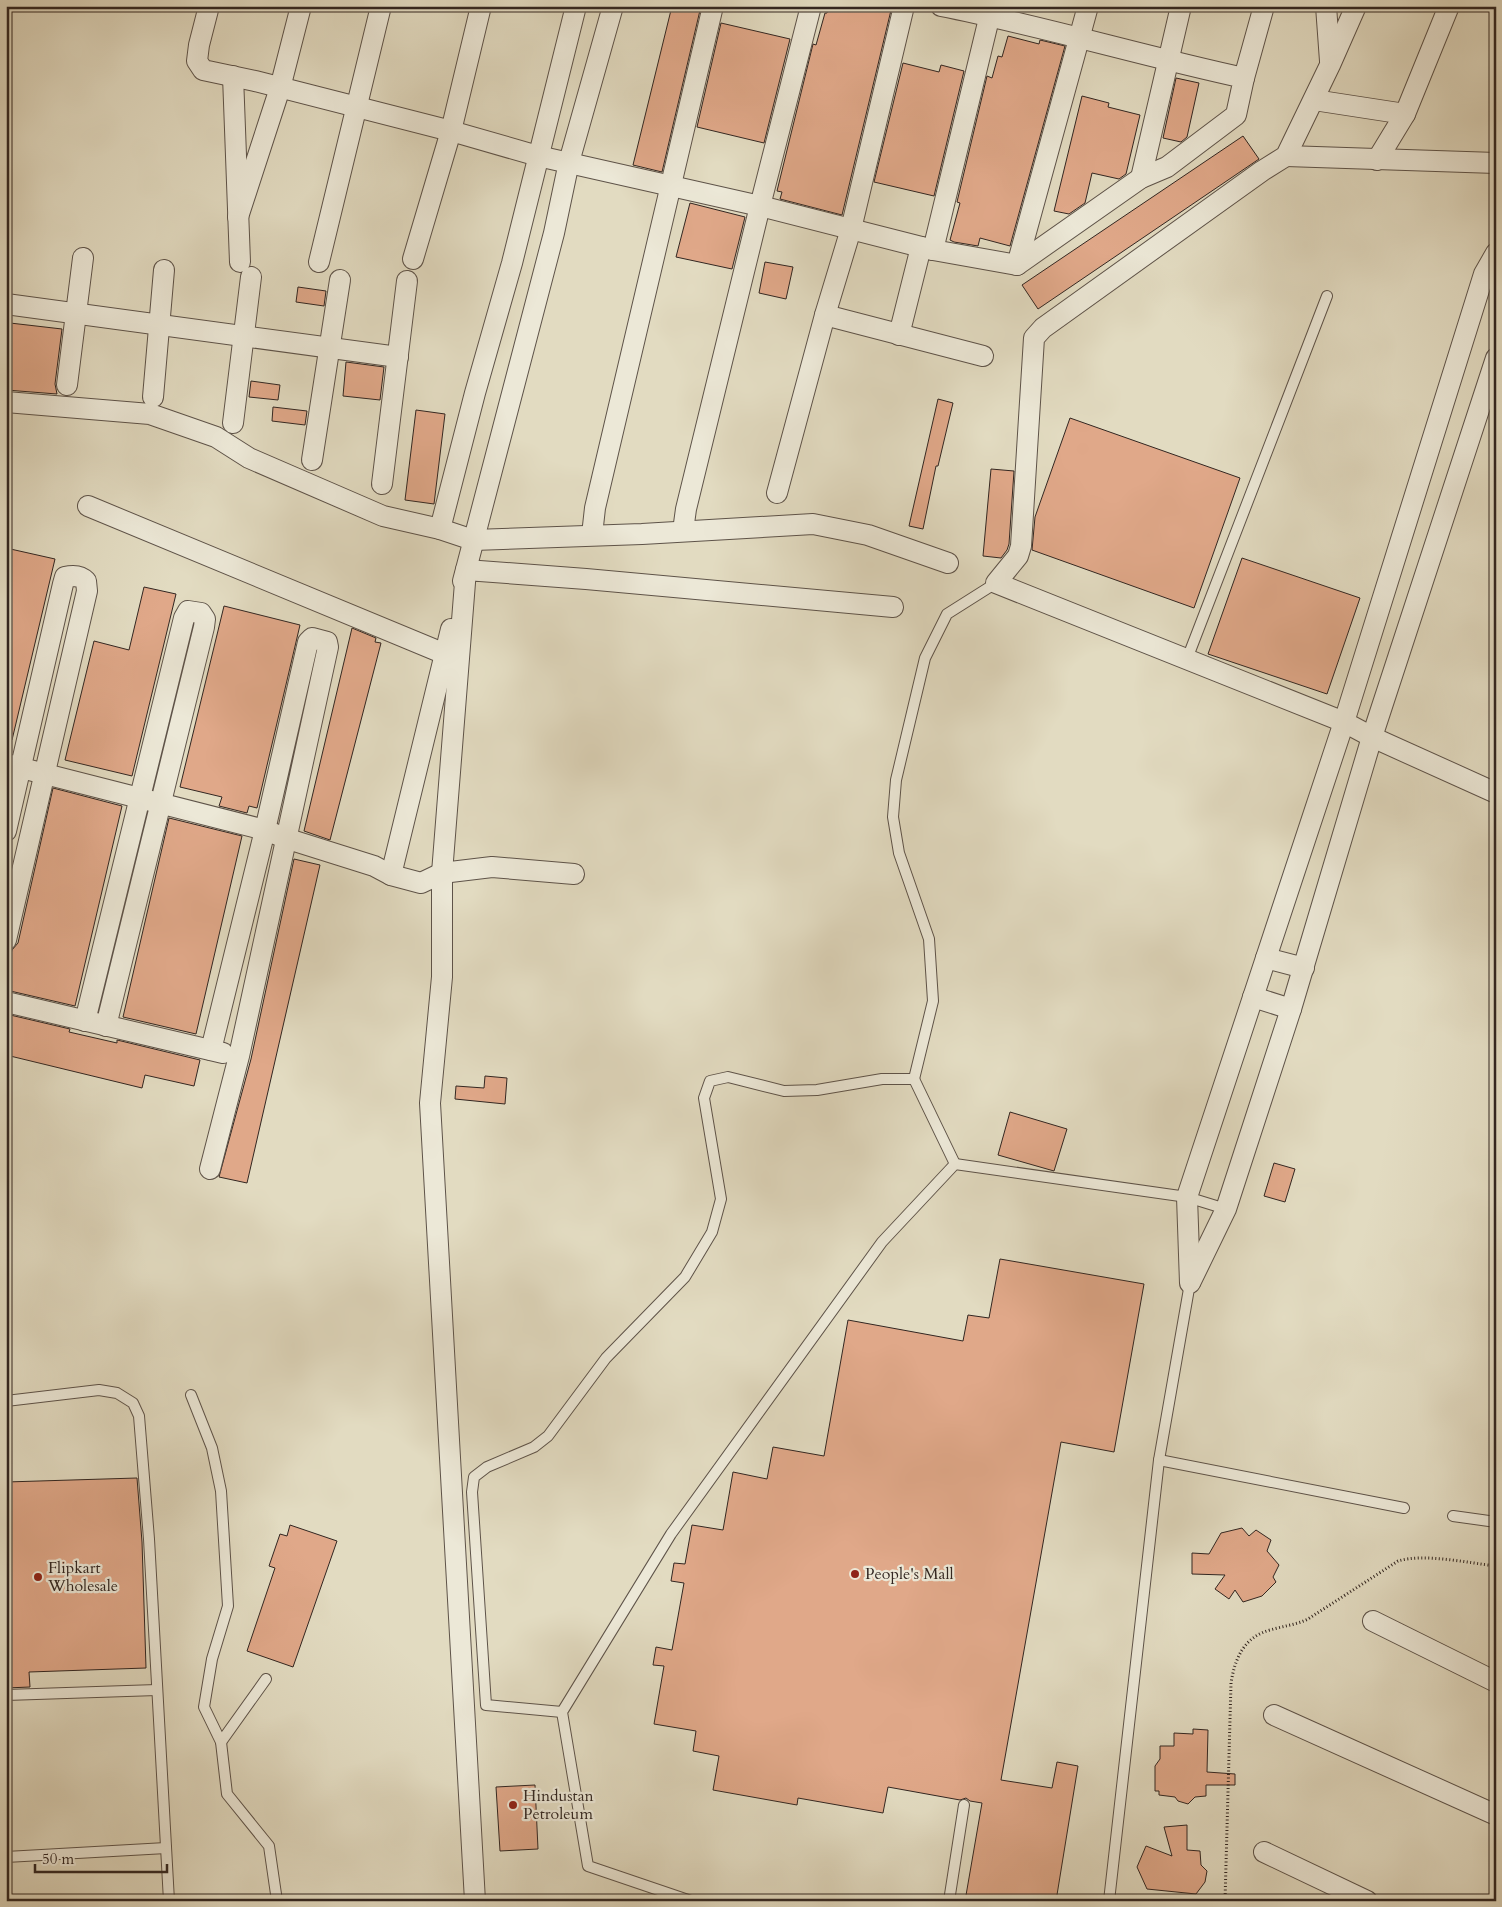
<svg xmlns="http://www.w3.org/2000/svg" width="1502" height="1907" viewBox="0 0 1502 1907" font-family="Cardo,serif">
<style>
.building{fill:#e0a889;stroke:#322621}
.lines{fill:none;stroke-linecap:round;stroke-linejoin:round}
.service-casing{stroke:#5e5349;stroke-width:12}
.minor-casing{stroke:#5e5349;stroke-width:22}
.path{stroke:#322621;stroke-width:3;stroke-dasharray:1 2.5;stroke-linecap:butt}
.service{stroke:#ece8d7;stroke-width:10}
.minor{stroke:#ece8d7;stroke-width:20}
.poi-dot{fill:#8f2418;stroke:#ece8d7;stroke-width:2}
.labels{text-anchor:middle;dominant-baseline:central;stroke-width:4.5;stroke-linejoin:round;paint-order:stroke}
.poi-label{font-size:16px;fill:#322621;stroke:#ece8d7;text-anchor:start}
</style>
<rect width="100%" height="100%" fill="#e2dbc1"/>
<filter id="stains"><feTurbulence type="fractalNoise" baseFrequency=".004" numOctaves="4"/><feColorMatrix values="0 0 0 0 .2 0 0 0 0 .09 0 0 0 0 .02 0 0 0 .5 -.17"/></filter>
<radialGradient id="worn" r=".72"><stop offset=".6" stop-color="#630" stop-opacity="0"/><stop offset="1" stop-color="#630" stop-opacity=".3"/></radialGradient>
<g class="building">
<path d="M672,6H701L662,172L633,165Z"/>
<path d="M829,6H892L842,215L780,199L782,192L777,191L813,44L816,45L825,13H827Z"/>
<path d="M721,23L790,39L764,143L697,127Z"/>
<path d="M1008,36L1039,44L1040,40L1065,46L1010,246L980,238L978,246L954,242L950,240L960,203L957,202L987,76L992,78L998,56L1002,57Z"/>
<path d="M903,63L939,72L941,65L964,71L934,196L874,182Z"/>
<path d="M1176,78L1199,83L1187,137L1181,142L1163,138Z"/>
<path d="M1082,96L1109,103L1108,107L1140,115L1126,174L1119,179L1092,173L1085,203L1069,214L1054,211Z"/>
<path d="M1243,136L1259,159L1038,309L1022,285Z"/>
<path d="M690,203L745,217L732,269L676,257Z"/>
<path d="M765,262L793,267L786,299L759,293Z"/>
<path d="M298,287L326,291L324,306L296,302Z"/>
<path d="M10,323L62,329L55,384L57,394L6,390V354Z"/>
<path d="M346,362L384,367L380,400L343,396Z"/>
<path d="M251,381L280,385L278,400L249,397Z"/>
<path d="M938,399L953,403L938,466H936L923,529L909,526Z"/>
<path d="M273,407L307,411L305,425L272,421Z"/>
<path d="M416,410L445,414L434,504L405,500Z"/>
<path d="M1070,418L1240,478L1194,608L1032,550L1035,517Z"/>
<path d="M991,469L1014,471L1009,544L1007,550L1001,558L983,556Z"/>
<path d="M6,548L55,559L12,740H6Z"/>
<path d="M1242,558L1360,598L1327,694L1208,654Z"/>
<path d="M144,587L176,594L132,776L65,760L94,641L129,650Z"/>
<path d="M224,606L300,625L257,808L249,806L247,813L219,806L222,797L180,787Z"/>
<path d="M352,628L376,638L375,642L381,643L330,840L304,831Z"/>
<path d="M53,788L122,806L75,1006L6,990V974L12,950L18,943Z"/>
<path d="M169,818L242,836L196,1034L123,1017Z"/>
<path d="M294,859L320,865L247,1183L219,1177L251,1059Z"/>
<path d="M6,1014L70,1029L69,1032L117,1043V1040L200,1060L194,1086L145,1075L142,1088L6,1055Z"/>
<path d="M485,1076L507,1078L505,1104L455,1099L456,1086L484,1088Z"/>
<path d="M1010,1112L1067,1129L1054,1171L998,1155Z"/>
<path d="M1274,1163L1295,1169L1285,1202L1264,1196Z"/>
<path d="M1000,1259L1144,1284L1114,1452L1061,1442L1001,1780L1052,1788L1057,1762L1078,1766L1056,1901H965L982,1803L970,1801L966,1798L960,1800L888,1787L883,1813L798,1798L797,1805L713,1790L719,1756L693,1751L696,1731L654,1724L664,1666L653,1665L656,1647L672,1650L684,1583L671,1581L674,1563L685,1564L692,1525L723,1530L733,1472L767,1479L773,1447L824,1456L848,1320L963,1341L968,1315L989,1318Z"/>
<path d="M137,1478L142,1542L146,1668L29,1672L30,1687L6,1688V1482Z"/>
<path d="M290,1525L337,1541L293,1667L247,1651L275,1568L269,1566L280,1534L287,1536Z"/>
<path d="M1242,1528L1249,1536L1256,1530L1271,1540L1267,1551L1279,1565L1273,1577L1276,1582L1262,1596L1243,1602L1235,1590L1229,1599L1215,1589L1225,1575L1192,1574V1553L1209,1554L1221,1533Z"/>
<path d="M1193,1729L1208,1730L1207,1772L1235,1774V1785H1206V1796L1195,1797L1188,1804L1178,1801L1175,1797L1159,1795V1791H1155V1766L1160,1759V1746H1174V1733L1193,1734Z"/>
<path d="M535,1785L538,1849L500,1851L496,1787Z"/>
<path d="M1187,1825V1850L1200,1851L1201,1865L1207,1871L1205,1882L1196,1894L1147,1889L1137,1867L1146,1846L1172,1856L1164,1827Z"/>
</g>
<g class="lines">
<g class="service-casing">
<g id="service">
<path d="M1187,659L1327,296"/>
<path d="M914,1079L933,1001L929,939L899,853L893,817L896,780L925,658L947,614L996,583"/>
<path d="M191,1395L212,1448L221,1491L228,1606L212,1659L204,1707L221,1742L227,1794L269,1846L277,1901"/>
<path d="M6,1401L99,1390L117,1393L133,1403L139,1416L149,1539L169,1901"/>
<path d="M1159,1460L1404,1508"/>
<path d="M1453,1516L1496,1522"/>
<path d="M6,1695L157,1690"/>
<path d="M562,1712L486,1705L472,1492L474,1477L487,1467L534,1447L548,1436L606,1358L685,1277L712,1232L721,1199L704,1098L710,1081L728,1077L784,1091L817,1090L882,1079H914L955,1164"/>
<path d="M221,1742L266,1679"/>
<path d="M6,1857L166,1848"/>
<path d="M691,1901L588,1866L562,1712L671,1534L882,1242L955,1164L1187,1197L1226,1209"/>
<path d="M949,1901L964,1805"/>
<path d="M1109,1901L1159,1460L1190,1283"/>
</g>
</g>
<g class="minor-casing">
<g id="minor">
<path d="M209,6L199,45L197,61L203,70L255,81L451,131L538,156L760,206L933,250L1017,265L1141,178L1167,167L1236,115L1244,78C1142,56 1043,26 941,6"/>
<path d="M1326,6L1330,61"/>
<path d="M1356,6L1330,65L1286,156L1262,171L1043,328L1034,338L1021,546L1018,556L996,583L1344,722L1372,737L1496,793"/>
<path d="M233,76L240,262"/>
<path d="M1244,78L1264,6"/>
<path d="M1314,100L1405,114"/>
<path d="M1286,156L1496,163"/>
<path d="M1377,160L1405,114L1449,6"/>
<path d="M1141,178L1181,6"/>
<path d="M238,217L280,88L301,6"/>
<path d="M933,250L992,6"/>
<path d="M413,259L451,131L481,6"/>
<path d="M319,262L381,6"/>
<path d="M1017,265L1088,6"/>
<path d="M6,304L398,357"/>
<path d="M825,315L983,356"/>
<path d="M899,335L921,247"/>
<path d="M67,385L83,258"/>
<path d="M153,397L164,270"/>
<path d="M6,402L150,414L216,437L249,458L383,516L440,529L473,540L642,534L813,524L868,535L948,563"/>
<path d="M233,423L251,277"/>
<path d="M312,460L340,280"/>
<path d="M382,484L407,281"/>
<path d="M777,493L825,315L851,229L904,6"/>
<path d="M88,506L445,654"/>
<path d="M440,529L475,393L512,263L576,6"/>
<path d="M683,531L686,509L760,206L811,6"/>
<path d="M592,535L595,508L713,6"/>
<path d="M463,581L554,233L569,162L613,6"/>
<path d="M6,764L265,830L285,838L374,866L391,875L421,883L442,873L492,867L574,874"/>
<path d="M6,831L63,584L65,577C73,575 81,576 86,581L87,591L6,940"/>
<path d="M391,875L451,629"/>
<path d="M1266,958L1304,968"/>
<path d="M1253,997L1291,1009"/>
<path d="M6,1002L223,1053"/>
<path d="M85,1021L184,618L188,611L201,613L205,619L204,627L106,1026"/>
<path d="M210,1169L239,1056L328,647L327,642L312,638L308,642L265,830L211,1050"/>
<path d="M1191,1281L1226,1209L1291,1009L1372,737L1496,358"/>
<path d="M1190,1283L1187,1197L1344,722L1484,274L1496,253"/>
<path d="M1373,1621L1496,1682"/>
<path d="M1274,1715L1496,1815"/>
<path d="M1264,1852L1367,1901"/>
<path d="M475,1901L430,1103L442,977V873L466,570L586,579L893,607"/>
</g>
</g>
<path class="path" d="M1225,1901L1231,1683C1235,1658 1244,1637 1270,1630C1283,1626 1296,1625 1308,1619L1398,1561C1425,1553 1468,1563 1496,1566"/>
<use href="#service" class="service"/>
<use href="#minor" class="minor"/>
</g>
<g class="poi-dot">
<circle cx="855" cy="1574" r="5"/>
<circle cx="38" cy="1577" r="5"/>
<circle cx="513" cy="1805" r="5"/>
</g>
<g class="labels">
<g class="poi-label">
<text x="48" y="1568">Flipkart<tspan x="48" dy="18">Wholesale</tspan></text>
<text x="865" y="1574">People's Mall</text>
<text x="523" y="1796">Hindustan<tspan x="523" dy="18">Petroleum</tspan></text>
</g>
</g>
<rect width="1502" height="1907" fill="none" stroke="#e2dbc1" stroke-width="25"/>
<rect x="8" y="8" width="1487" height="1892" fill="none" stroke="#322621" stroke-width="2.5"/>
<rect x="12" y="12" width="1477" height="1882" fill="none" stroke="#322621"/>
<path d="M35 1864v8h132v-8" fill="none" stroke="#322621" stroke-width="2.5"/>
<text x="42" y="1864" font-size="15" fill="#322621" stroke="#ece8d7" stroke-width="4" paint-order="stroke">50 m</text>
<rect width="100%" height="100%" filter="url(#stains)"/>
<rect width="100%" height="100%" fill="url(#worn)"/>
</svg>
